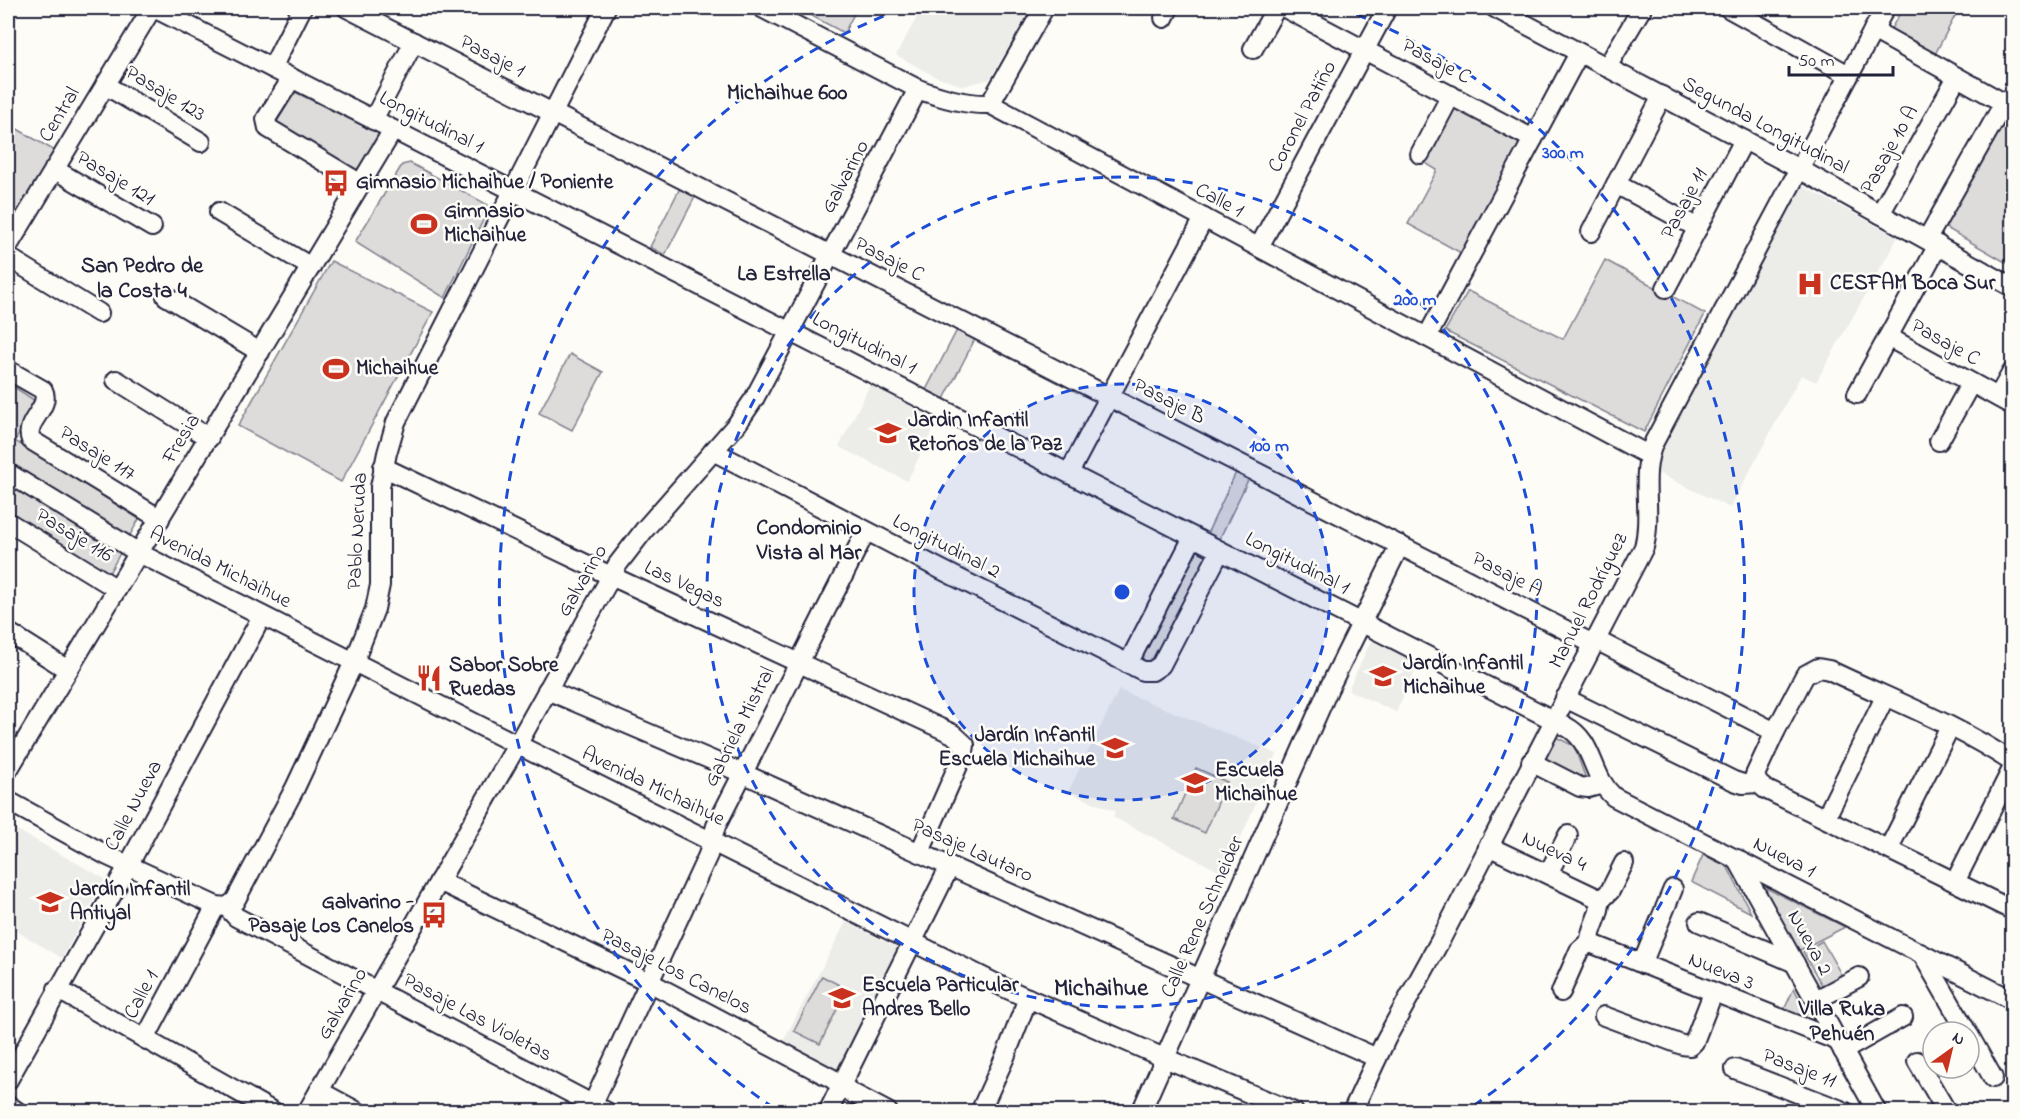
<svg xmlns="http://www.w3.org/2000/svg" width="2020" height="1119" viewBox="0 0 2020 1119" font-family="'Indie Flower',sans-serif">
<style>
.built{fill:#ecece9}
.green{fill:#dddcdb;stroke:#807f8b;stroke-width:1.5}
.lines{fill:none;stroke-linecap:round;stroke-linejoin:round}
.minor-casing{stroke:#22223b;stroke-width:22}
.minor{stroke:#fdfcf7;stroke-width:18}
.ring{fill:none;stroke:#1d4ed8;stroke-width:3;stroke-dasharray:10 8}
.labels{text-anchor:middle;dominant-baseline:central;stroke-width:5;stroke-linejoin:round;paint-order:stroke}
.street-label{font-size:21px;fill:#22223b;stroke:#fdfcf7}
.poi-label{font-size:21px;font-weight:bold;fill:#22223b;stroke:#fdfcf7;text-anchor:start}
.neighbourhood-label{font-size:22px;font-weight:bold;fill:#22223b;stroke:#fdfcf7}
.quarter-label{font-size:24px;font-weight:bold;fill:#22223b;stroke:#fdfcf7}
.centre{fill:#1d4ed8;stroke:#fdfcf7;stroke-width:3}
.ring-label{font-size:18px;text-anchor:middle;font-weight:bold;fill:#1d4ed8;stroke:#fdfcf7;stroke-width:5;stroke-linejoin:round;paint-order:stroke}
</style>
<rect width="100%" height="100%" fill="#fdfcf7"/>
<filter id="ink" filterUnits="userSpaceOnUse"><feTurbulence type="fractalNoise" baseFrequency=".0167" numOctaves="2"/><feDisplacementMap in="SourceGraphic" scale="12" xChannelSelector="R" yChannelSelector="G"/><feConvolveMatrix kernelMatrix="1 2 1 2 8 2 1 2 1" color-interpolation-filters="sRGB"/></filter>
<g filter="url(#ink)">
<g class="built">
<path d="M922,8H1031L990,79L963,86L936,77L896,55Z"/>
<path d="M1802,186L1898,237L1816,382L1801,375L1730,508L1652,470L1654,455L1724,332Z"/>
<path d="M870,385L938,420L907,481L839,447Z"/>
<path d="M1371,641L1419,663L1396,712L1348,690Z"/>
<path d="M1119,690L1277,754L1225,874L1113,817L1115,811L1068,792Z"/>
<path d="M8,825L105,879L62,958L8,926Z"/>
<path d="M846,922L902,950L839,1075L781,1045Z"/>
</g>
<g class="green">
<path d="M797,8H857L844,33Z"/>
<path d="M1903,8H1949L1957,12L1933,58L1888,34Z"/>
<path d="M295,92L380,134L355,176L274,126Z"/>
<path d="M2012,104V266L1943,226Z"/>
<path d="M1451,106L1520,144L1461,253L1408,224L1437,170L1422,161Z"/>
<path d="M14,127L55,151L8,230V137Z"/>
<path d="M410,163L490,206L445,298L355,242L402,165Z"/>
<path d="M681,186L697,193L665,255L650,247Z"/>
<path d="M1605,260L1705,314L1644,432L1445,331L1468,291L1563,339Z"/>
<path d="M331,261L433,312L341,482L238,426Z"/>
<path d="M958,328L976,337L944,399L926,390Z"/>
<path d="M570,354L603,372L572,430L539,413Z"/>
<path d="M8,383L37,402L15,441L139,519L108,575L8,516Z"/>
<path d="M1238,468L1250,476L1219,540L1207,534Z"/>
<path d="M1195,548L1210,556L1152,664L1144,661L1141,653Z"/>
<path d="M1556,737L1574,746L1586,779L1581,782L1542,764Z"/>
<path d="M1196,768L1227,782L1205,833L1174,819Z"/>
<path d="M1703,855L1727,866L1751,913L1691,882Z"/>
<path d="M1762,886L1845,927L1798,951Z"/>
<path d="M1822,941L1842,976L1823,987L1803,952Z"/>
<path d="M822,976L847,989L820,1044L794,1031Z"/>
<path d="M1794,988L1807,1014L1804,1018L1784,1010Z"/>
</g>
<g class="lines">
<g class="minor-casing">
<g id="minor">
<path d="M154,8L1553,720"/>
<path d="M347,8L1593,644"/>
<path d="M762,8L918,89C939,97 967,105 990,104L1648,455"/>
<path d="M1285,8L1533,139"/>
<path d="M1495,8L1799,169L2012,287"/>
<path d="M1728,8L1849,75"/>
<path d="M1164,18L1169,8"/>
<path d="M1873,30L2004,103L1927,239"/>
<path d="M1253,49L1276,8"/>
<path d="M1607,67L1642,8"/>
<path d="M272,68L302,8"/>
<path d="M292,78L266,119L268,128L361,184"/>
<path d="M105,85L201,142"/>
<path d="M990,104L1044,8"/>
<path d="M373,120L414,42"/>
<path d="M1420,154L1451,95"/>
<path d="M54,169L152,227"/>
<path d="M1616,184L1698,228"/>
<path d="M219,212L311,267"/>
<path d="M1880,214L1957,77"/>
<path d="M1591,232L1662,96"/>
<path d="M8,246L152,8"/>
<path d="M1259,247L1387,8"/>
<path d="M8,257L99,313"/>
<path d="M1666,288L1744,140"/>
<path d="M166,296L260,352"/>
<path d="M1427,337L1579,53"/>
<path d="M1888,337L2012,405"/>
<path d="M8,370L43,390C52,408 23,421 31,440L160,519"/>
<path d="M116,380L209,438"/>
<path d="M1857,394L1938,245"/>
<path d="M1998,397L2012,372"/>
<path d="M1939,441L1971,383"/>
<path d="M713,451L942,570L1143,671H1152L1161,665L1220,551"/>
<path d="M383,467L611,576L953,734L965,745L964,752L920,852"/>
<path d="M8,473L139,553L508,740L1005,988L1155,1054L1294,1112"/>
<path d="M1069,473L1204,218"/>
<path d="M8,522L117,589"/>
<path d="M8,632L68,670"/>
<path d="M1596,640L1775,732"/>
<path d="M1128,664L1193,537"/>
<path d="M547,690L742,773L1377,1058"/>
<path d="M1565,698L1734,781L1743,784L1758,783"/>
<path d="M1565,726C1595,741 1590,776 1614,797L2012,1000"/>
<path d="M1531,762L1580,787L1588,788L1603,784"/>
<path d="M2012,762C1958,725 1889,699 1829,670L1818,668L1805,675L1775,732L1755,775L1758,783L1765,789L2012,910"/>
<path d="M8,770L393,130"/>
<path d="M8,801L108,856L216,906L227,907L236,917L607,1112"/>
<path d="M1826,817L1885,697"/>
<path d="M1488,846L1595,897L1600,901"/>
<path d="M1889,848L1950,727"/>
<path d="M1737,859L1877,1112"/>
<path d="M1548,874L1568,835"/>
<path d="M439,881L649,982L831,1078L852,1093L888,1112"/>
<path d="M1955,882L2012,769"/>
<path d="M1600,901L1610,891L1624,863"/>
<path d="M216,906L145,1039L274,1112"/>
<path d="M227,907L235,901L295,788L354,662L375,609L380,585V487L387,453L396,422L606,8"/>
<path d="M1699,922L1795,963"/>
<path d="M1590,941L1595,945L1838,1041"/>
<path d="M1922,954L1967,1032"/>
<path d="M1642,964L1673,889"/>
<path d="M57,989L145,1039"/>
<path d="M1561,992L1579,951L1590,941C1590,927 1601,915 1600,901"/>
<path d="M1816,1000L1859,977"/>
<path d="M1604,1016L1682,1045L1690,1046L1694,1042L1713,993"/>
<path d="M1969,1035L1993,1078"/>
<path d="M1843,1051L1903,1017"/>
<path d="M1917,1061L1947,1112"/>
<path d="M1735,1069L1846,1112"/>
<path d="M8,1080L128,866L262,616"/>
<path d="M319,1091L358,1112"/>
<path d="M8,1105L18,1112"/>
<path d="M307,1112L517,745L618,564L645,529L737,424L754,399L918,89"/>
<path d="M589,1112L708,855L716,826L866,531"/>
<path d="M828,1112L950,866"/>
<path d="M980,1112L1005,1057L1028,998"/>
<path d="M1141,1112L1329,688L1400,545"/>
<path d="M1352,1112L1386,1039L1440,941L1644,547C1653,512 1639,475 1654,442L1885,8"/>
</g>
</g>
<use href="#minor" class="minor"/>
</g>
</g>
<circle cx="1122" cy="592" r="208" fill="#1d4ed8" fill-opacity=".12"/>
<g class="ring">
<circle cx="1122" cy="592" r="208"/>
<circle cx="1122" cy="592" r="415"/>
<path d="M774 1108A623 623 0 0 1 904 8M1340 8A623 623 0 0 1 1470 1108"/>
</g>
<defs>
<g id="bus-bare" transform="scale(2.07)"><path d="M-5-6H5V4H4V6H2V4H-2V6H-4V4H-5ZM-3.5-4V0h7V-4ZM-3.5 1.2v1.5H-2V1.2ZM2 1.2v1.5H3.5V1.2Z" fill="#c8321e" stroke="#fdfcf7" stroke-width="2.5" paint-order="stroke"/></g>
<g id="stadium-bare" transform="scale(2.07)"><path d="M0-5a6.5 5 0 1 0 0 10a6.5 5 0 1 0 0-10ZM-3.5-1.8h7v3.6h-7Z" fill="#c8321e" stroke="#fdfcf7" stroke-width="2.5" paint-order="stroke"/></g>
<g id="hospital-bare" transform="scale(2.07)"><path d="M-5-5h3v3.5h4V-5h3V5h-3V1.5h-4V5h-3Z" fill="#c8321e" stroke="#fdfcf7" stroke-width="2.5" paint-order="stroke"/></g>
<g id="school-bare" transform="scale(2.07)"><path d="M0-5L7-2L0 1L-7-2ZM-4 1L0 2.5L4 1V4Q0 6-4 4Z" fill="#c8321e" stroke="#fdfcf7" stroke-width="2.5" paint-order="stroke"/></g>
<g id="restaurant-bare" transform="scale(2.07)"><path d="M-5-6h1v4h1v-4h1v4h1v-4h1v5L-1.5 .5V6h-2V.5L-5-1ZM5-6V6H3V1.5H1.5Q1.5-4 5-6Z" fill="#c8321e" stroke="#fdfcf7" stroke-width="2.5" paint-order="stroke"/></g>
</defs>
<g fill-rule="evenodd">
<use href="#bus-bare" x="336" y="183"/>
<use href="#stadium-bare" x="424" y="224"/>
<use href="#hospital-bare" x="1810" y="284"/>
<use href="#stadium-bare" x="336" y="369"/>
<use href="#school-bare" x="888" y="433"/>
<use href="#school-bare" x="1383" y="676"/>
<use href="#restaurant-bare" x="429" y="678"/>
<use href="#school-bare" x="1115" y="748"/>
<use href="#school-bare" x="1195" y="783"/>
<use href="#school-bare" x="50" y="902"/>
<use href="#bus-bare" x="434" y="915"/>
<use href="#school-bare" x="842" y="998"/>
</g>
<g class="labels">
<g class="street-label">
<text transform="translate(492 57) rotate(27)">Pasaje 1</text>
<text transform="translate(1436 62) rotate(28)">Pasaje C</text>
<text transform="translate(165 94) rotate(31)">Pasaje 123</text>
<text transform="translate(60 115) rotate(-59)">Central</text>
<text transform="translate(1303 117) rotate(-62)">Coronel Patiño</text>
<text transform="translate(431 123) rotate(27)">Longitudinal 1</text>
<text transform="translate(1765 126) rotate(28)">Segunda Longitudinal</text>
<text transform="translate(1890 150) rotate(-61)">Pasaje 10 A</text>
<text transform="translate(846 177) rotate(-62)">Galvarino</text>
<text transform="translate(115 179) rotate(31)">Pasaje 121</text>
<text transform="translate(1219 201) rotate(28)">Calle 1</text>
<text transform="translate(1685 204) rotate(-62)">Pasaje 11</text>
<text transform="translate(889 260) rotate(27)">Pasaje C</text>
<text transform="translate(1945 343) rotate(29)">Pasaje C</text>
<text transform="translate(864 344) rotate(27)">Longitudinal 1</text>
<text transform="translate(1169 402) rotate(27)">Pasaje B</text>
<text transform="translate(182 439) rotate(-59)">Fresia</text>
<text transform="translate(97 454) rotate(32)">Pasaje 117</text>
<text transform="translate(358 531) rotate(-87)">Pablo Neruda</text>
<text transform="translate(74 536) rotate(31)">Pasaje 116</text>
<text transform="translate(946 547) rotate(27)">Longitudinal 2</text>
<text transform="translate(1297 564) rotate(27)">Longitudinal 1</text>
<text transform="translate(220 568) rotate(27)">Avenida Michaihue</text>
<text transform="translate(1507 575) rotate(27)">Pasaje A</text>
<text transform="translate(583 581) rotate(-60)">Galvarino</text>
<text transform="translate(684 585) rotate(25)">Las Vegas</text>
<text transform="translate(1589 601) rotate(-63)">Manuel Rodríguez</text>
<text transform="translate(740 727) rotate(-63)">Gabriela Mistral</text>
<text transform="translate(653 787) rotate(26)">Avenida Michaihue</text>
<text transform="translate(134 806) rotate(-62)">Calle Nueva</text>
<text transform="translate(972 851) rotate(24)">Pasaje Lautaro</text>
<text transform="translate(1554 852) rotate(25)">Nueva 4</text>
<text transform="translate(1784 858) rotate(27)">Nueva 1</text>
<text transform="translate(1203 917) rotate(-66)">Calle Rene Schneider</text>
<text transform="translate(1809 943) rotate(61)">Nueva 2</text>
<text transform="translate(676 972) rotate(27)">Pasaje Los Canelos</text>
<text transform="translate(1721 972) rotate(22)">Nueva 3</text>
<text transform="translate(142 995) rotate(-62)">Calle 1</text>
<text transform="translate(343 1004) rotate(-60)">Galvarino</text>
<text transform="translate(477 1018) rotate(28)">Pasaje Las Violetas</text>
<text transform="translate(1799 1069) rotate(21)">Pasaje 11</text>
</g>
<g class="poi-label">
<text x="356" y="183">Gimnasio Michaihue / Poniente</text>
<text x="444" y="212">Gimnasio<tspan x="444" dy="24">Michaihue</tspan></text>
<text x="1830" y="284">CESFAM Boca Sur</text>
<text x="356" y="369">Michaihue</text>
<text x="908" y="421">Jardin Infantil<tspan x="908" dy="24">Retoños de la Paz</tspan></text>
<text x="1403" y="664">Jardín Infantil<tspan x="1403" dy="24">Michaihue</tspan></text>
<text x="449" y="666">Sabor Sobre<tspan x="449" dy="24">Ruedas</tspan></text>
<text x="1095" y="736" text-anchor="end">Jardín Infantil<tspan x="1095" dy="24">Escuela Michaihue</tspan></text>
<text x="1215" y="771">Escuela<tspan x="1215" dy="24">Michaihue</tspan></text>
<text x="70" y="890">Jardín Infantil<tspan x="70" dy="24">Antiyal</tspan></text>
<text x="414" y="903" text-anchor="end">Galvarino -<tspan x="414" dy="24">Pasaje Los Canelos</tspan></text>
<text x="862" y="986">Escuela Particular<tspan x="862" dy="24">Andres Bello</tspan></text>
</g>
<g class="neighbourhood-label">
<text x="787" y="94">Michaihue 600</text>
<text x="142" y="267">San Pedro de<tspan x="142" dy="25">la Costa 4</tspan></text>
<text x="784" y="275">La Estrella</text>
<text x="809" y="529">Condominio<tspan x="809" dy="25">Vista al Mar</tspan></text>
<text x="1842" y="1010">Villa Ruka<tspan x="1842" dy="25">Pehuén</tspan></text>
</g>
<g class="quarter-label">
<text x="1101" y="989">Michaihue</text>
</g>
</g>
<circle cx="1122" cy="592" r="9" class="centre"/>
<g class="ring-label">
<text x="1563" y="158">300 m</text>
<text x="1415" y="305">200 m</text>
<text x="1269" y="451">100 m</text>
</g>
<rect width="2020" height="1119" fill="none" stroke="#fdfcf7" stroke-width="30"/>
<rect x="15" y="15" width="1990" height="1089" fill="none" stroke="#22223b" stroke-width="2" filter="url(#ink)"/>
<g transform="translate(1951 1050) rotate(34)"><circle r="28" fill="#fdfcf7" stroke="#a5a5ac" stroke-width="1.5"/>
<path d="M0-4.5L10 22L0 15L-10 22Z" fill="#c8321e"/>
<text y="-9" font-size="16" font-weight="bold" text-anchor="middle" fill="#22223b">N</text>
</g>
<path d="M1789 66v9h104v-9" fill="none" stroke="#22223b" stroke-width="3"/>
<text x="1798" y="66" font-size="18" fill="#22223b" stroke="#fdfcf7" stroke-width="4.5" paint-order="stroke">50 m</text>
</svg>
